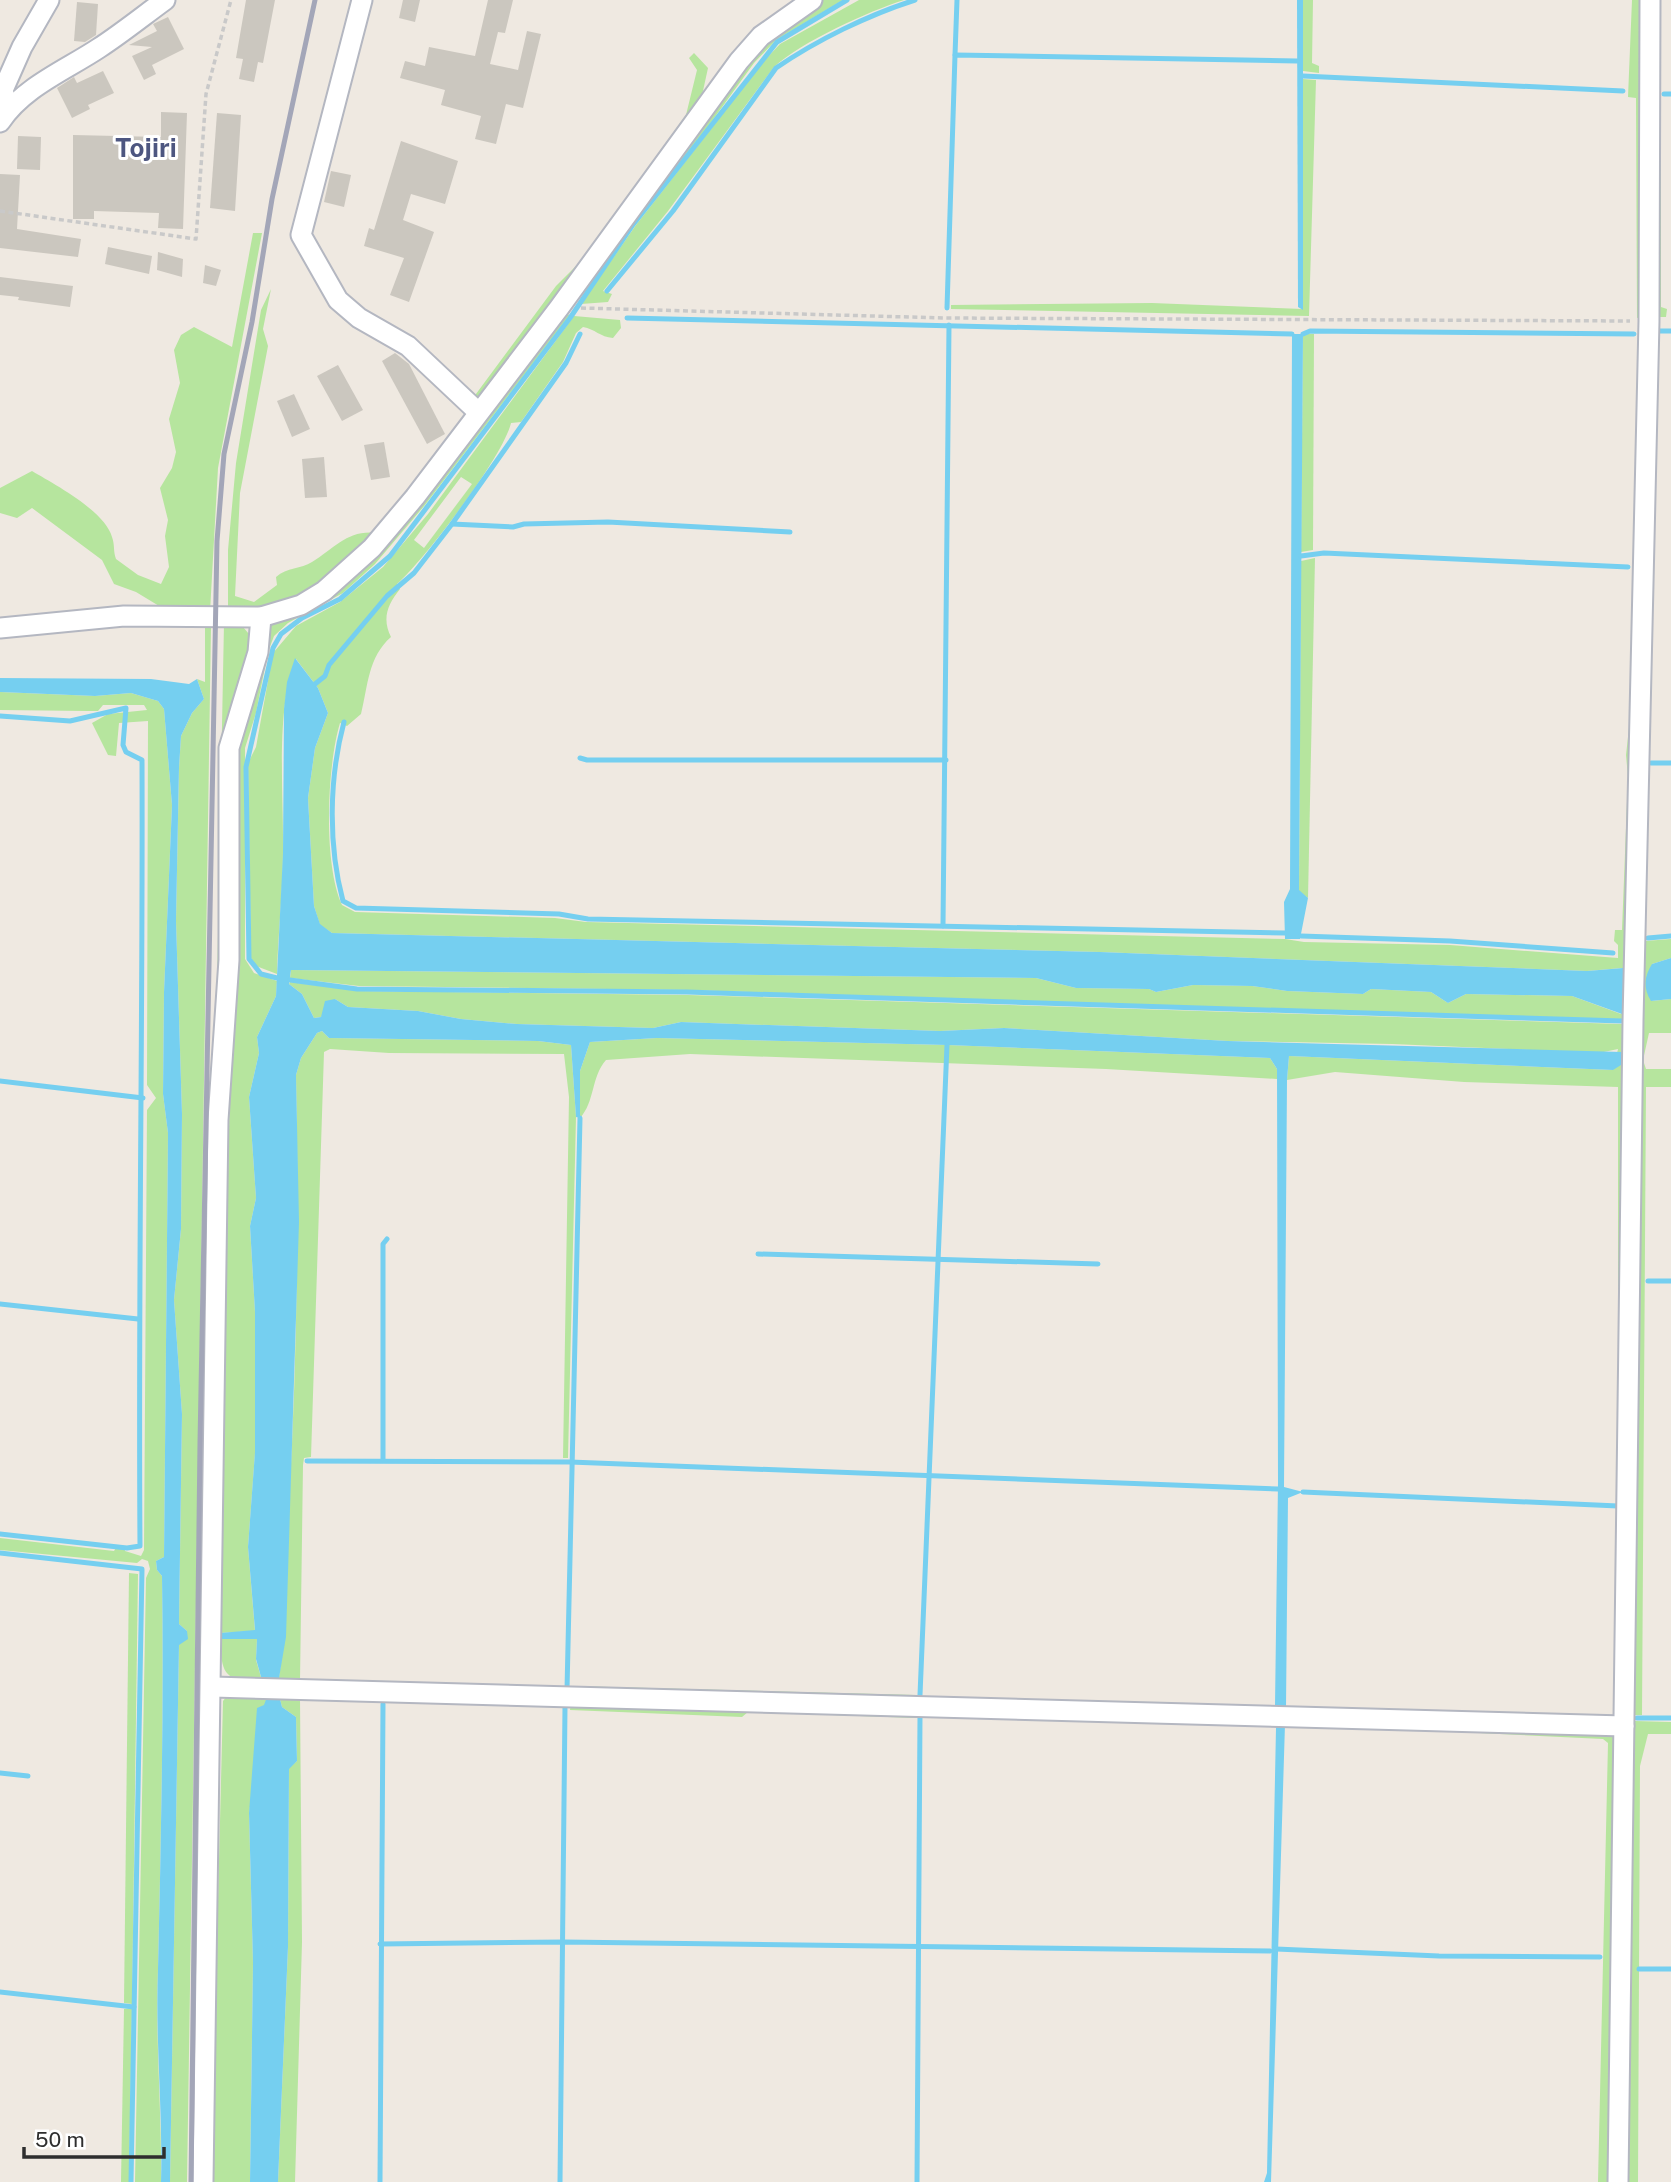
<svg xmlns="http://www.w3.org/2000/svg" width="1671" height="2182" viewBox="0 0 1671 2182" font-family="'Public Sans',sans-serif">
<style>
.green{fill:#b6e59e;fill-rule:evenodd}
.water{fill:#75cff0}
.lines{fill:none;stroke-linecap:round;stroke-linejoin:round}
.stream{stroke:#75cff0;stroke-width:5}
.building{fill:#cbc7bf}
.street-casing{stroke:#b4b7c1;stroke-width:23}
.path{stroke:#c9c9c9;stroke-width:3.5;stroke-dasharray:5 3.5;stroke-linecap:butt}
.street{stroke:#fff;stroke-width:19}
.rail{stroke:#a3a6b8;stroke-width:5}
.labels{text-anchor:middle;dominant-baseline:central;stroke-width:6;stroke-linejoin:round;paint-order:stroke}
.quarter-label{font-size:26px;font-weight:bold;fill:#4d5680;stroke:#fff}
</style>
<rect width="100%" height="100%" fill="#efe9e1"/>
<g class="green">
<path d="M819,0H843L776,40L754,63L704,132L621,235L575,304L570,303L744,61Z"/>
<path d="M859,0H904C869,11 801,42 774,67L668,211L603,291L612,294L608,302L581,304L636,225L763,62L780,44Z"/>
<path d="M1303,0H1313L1312,63L1319,66V73L1303,71Z"/>
<path d="M1632,0H1644L1642,317L1637,318L1636,98L1628,97Z"/>
<path d="M1653,0H1661V307L1667,309L1666,317H1652Z"/>
<path d="M694,53L708,68L701,100L478,402L473,398L556,286L580,262L686,115L697,70L689,58Z"/>
<path d="M1303,79L1316,80L1309,316L951,309V305L1152,303L1303,309Z"/>
<path d="M253,233H262L218,468L210,612H169L136,592L114,584L102,560L32,508L17,518L0,513V488L32,471C54,484 105,511 112,537C115,545 113,551 116,559L138,575L161,584L169,567L165,536L168,520L160,488L172,468L176,452L169,419L180,383L174,350L181,335L194,327L232,347Z"/>
<path d="M271,289L263,329L268,346L240,493L235,596L254,602L277,585L276,577C287,567 301,569 312,562C336,547 348,529 378,533L343,571L278,609L228,610V550L236,463L261,310Z"/>
<path d="M561,313L570,315L425,505L375,564L343,593L288,623L274,636L268,652L256,713L245,748V959L254,973L277,981L276,996L257,1037L259,1053L249,1097L256,1198L250,1226L255,1312V1453L248,1547L255,1631L220,1633L224,1344L238,744L267,626L332,594L354,578L395,532Z"/>
<path d="M574,316L620,320L621,328L613,338C600,337 595,329 583,327L576,333L563,362L521,422L511,423C503,457 425,559 397,584L400,589C387,605 382,619 391,637C368,657 368,686 361,714L347,726L340,723C327,766 323,864 342,905L355,912L555,918L586,922L1285,939L1304,942L1450,945L1618,958V945L1614,941L1615,930H1622L1628,777L1626,755L1634,683L1638,328H1642L1619,1713L1614,1712L1618,1500V1087L1464,1082L1335,1072L1287,1080L1289,1056L1613,1070L1618,1049L1599,1053L1392,1044L1228,1041L1004,1028L940,1031L681,1022L653,1028L517,1024L461,1019L418,1011L348,1007L335,999L321,1017L314,1018L302,994L289,984L290,982L359,991L688,995L1622,1024L1627,1021L688,990L359,986L290,978L291,970L1036,978L1076,988L1149,989L1156,992L1193,985L1252,986L1287,991L1363,994L1371,989L1431,992L1448,1003L1466,994L1572,996L1621,1014L1625,992L1622,968L1587,971L1100,952L332,933L320,925L314,906L308,798L315,748L328,713L318,688L296,659C275,708 284,796 283,851C283,892 278,933 277,974L256,966L251,958L248,763L256,747L273,653L296,626L340,602L383,567L428,514ZM461,477L472,484L424,548L414,540Z"/>
<path d="M1658,328L1644,935L1645,941L1671,939V958L1652,964L1651,1001L1671,999V1033H1649L1643,1060L1646,1069H1671V1087H1646L1642,1715H1632L1638,1060Z"/>
<path d="M1303,334H1314L1313,550L1301,552Z"/>
<path d="M1315,558L1308,898L1299,891L1301,561Z"/>
<path d="M224,623L243,627L254,640L240,706L215,1089Z"/>
<path d="M205,625L211,626L187,2182H170L179,1644L187,1631L179,1624L182,1414L174,1300L181,1229L182,1114L176,921L179,768L181,736L192,713L204,699L197,679L205,682Z"/>
<path d="M0,692L95,696L131,693L158,701L164,709L172,805L164,992L163,1094L168,1133L164,1557L156,1561L157,1570L162,1576C164,1707 161,1838 158,1969C155,2040 162,2111 161,2182H135L146,1578L150,1569L148,1561L142,1559L137,1563L0,1550V1538L114,1551L117,1546H124L125,1551L141,1556L144,1550L147,1110L156,1098L147,1085L148,721L119,723L116,756L108,755L92,723L108,714L147,710L144,705H103L98,711H87L0,710Z"/>
<path d="M322,1031L329,1038L538,1041L571,1045L576,1117L568,1458H563L569,1097L564,1054L389,1053L330,1049L324,1052L311,1457L304,1458L303,1465L300,1681L278,1684C288,1624 286,1565 289,1504C297,1361 299,1218 296,1075L301,1058L317,1033Z"/>
<path d="M657,1038L947,1045L1270,1058L1277,1069V1079L1106,1069L690,1054L606,1060C591,1077 595,1102 580,1118V1071L590,1042Z"/>
<path d="M129,1573L138,1574L132,2004L124,2003Z"/>
<path d="M221,1639H257L256,1660L263,1684C227,1680 220,1677 221,1639Z"/>
<path d="M572,1686L916,1695V1702L571,1694Z"/>
<path d="M227,1696L267,1697L249,1813L253,1963L250,2182H211L223,1701Z"/>
<path d="M300,1698L302,1942L295,2182H278L288,1947L289,1768L297,1761L296,1717L282,1707L280,1699Z"/>
<path d="M571,1703L917,1709L916,1718L748,1712L742,1717L570,1710Z"/>
<path d="M1635,1721L1671,1722V1734H1648L1640,1766L1638,2182H1626Z"/>
<path d="M1273,1723L1614,1732L1611,2182H1598L1608,1743L1603,1739Z"/>
<path d="M132,2008L129,2182H121L124,2009Z"/>
</g>
<g class="water">
<path d="M1297,0H1303V310L1298,307Z"/>
<path d="M1292,334H1303L1299,890L1308,898L1300,939H1285L1284,902L1290,889Z"/>
<path d="M295,658L318,688L328,713L315,748L308,798L314,906L320,924L332,933L1100,952L1587,971L1623,968L1625,992L1622,1014L1572,996L1466,994L1448,1003L1431,992L1371,989L1363,994L1287,991L1252,986L1193,985L1156,992L1149,989L1076,988L1036,978L291,970L289,984L302,994L314,1018L321,1017L325,1001L335,999L348,1007L418,1011L461,1019L517,1024L653,1028L681,1022L940,1031L1004,1028L1228,1041L1622,1052L1621,1065L1613,1070L1289,1056L1287,1080L1284,1487L1303,1492L1288,1498L1286,1707L1275,1706L1278,1483L1277,1069L1270,1058L947,1045L657,1038L590,1042L580,1071V1118L576,1117L571,1045L538,1041L329,1038L322,1031L317,1033L301,1058L296,1075L299,1222L286,1637L278,1684H263L256,1659L257,1639H221L220,1633L255,1630L248,1547L255,1452V1312L250,1226L256,1198L249,1097L259,1053L257,1037L276,996L283,853L284,709L287,682Z"/>
<path d="M0,678L151,679L189,684L197,679L204,699L192,713L181,736L179,768L176,921L182,1114L181,1229L174,1300L182,1414L179,1624L187,1631L188,1639L179,1645L170,2182H161C163,2111 155,2040 158,1969C161,1838 164,1707 162,1576L157,1570L156,1561L164,1557L168,1133L163,1094L164,992L172,805L164,709L158,701L131,693L95,696L0,692Z"/>
<path d="M1671,958V999L1651,1001C1643,988 1644,977 1652,964Z"/>
<path d="M267,1697L280,1699L282,1707L296,1717L297,1761L289,1769L288,1947L278,2182H250L253,1963L249,1813L257,1708L264,1705Z"/>
<path d="M1273,1723L1285,1724L1271,2182H1264L1267,2173L1276,1728Z"/>
</g>
<g class="lines">
<g class="stream">
<path d="M955,55L957,0"/>
<path d="M1303,76L1623,91"/>
<path d="M1664,94H1671"/>
<path d="M607,291L673,211L776,68C817,40 868,15 915,0"/>
<path d="M947,308L955,55L1297,61"/>
<path d="M627,318L1292,334"/>
<path d="M1658,331H1671"/>
<path d="M1303,334L1310,331L1634,334"/>
<path d="M452,524L513,527L524,524L608,522L790,532"/>
<path d="M1301,556L1324,553L1628,567"/>
<path d="M315,684L325,676L329,665L387,596L414,573L452,524L566,363L580,334"/>
<path d="M0,716L70,721L126,708L123,745L126,752L142,760C143,1022 138,1284 140,1546L127,1548L0,1534"/>
<path d="M344,722C329,778 328,845 343,901L356,908L559,914L588,919L1285,933"/>
<path d="M580,758L587,760H946"/>
<path d="M1651,763H1671"/>
<path d="M943,926L949,325"/>
<path d="M1301,936L1450,941L1613,953"/>
<path d="M1648,938L1671,936"/>
<path d="M277,978L261,974L249,959L246,767L273,648L281,634L302,618L340,599L390,556L570,318L632,226L777,42L847,0"/>
<path d="M290,980L357,989L687,992L1622,1021"/>
<path d="M0,1081L143,1098"/>
<path d="M758,1254L1098,1264"/>
<path d="M1648,1281H1671"/>
<path d="M0,1304L138,1319"/>
<path d="M383,1460V1244L387,1239"/>
<path d="M307,1461L570,1462L1278,1489"/>
<path d="M1303,1492L1618,1506"/>
<path d="M0,1553L142,1569L131,2182"/>
<path d="M567,1690L580,1118"/>
<path d="M920,1695L947,1045"/>
<path d="M1637,1718H1671"/>
<path d="M0,1773L28,1776"/>
<path d="M380,1944L564,1942L1270,1951"/>
<path d="M1276,1949L1439,1956L1600,1957"/>
<path d="M1639,1969H1671"/>
<path d="M0,1992L134,2007"/>
<path d="M380,2182L383,1704"/>
<path d="M560,2182L565,1707"/>
<path d="M917,2182L920,1716"/>
</g>
</g>
<g class="building">
<path d="M246,0H275L263,63L258,62L254,82L239,79L243,59L236,58Z"/>
<path d="M403,0H420L415,22L399,18Z"/>
<path d="M488,0H513L505,33L498,32L490,64L518,70L527,31L541,34L523,108L506,104L496,144L475,139L481,116L441,105L445,90L400,78L405,61L425,66L429,47L475,56Z"/>
<path d="M77,2L98,4L96,35L85,42L74,41Z"/>
<path d="M168,17L184,49L152,65L156,74L144,80L132,56L152,47L129,45L157,31L153,24Z"/>
<path d="M103,71L114,93L88,105L90,109L72,118L57,88L74,77L77,83Z"/>
<path d="M161,112L187,113L183,229L158,228L159,213L94,211V219H73V135L161,137Z"/>
<path d="M217,113L241,115L235,211L210,208Z"/>
<path d="M18,136L41,137L40,170L17,169Z"/>
<path d="M401,141L458,161L445,204L411,194L403,220L434,232L409,302L390,295L404,258L364,246L369,228L374,230Z"/>
<path d="M331,171L351,175L344,207L324,202Z"/>
<path d="M0,174L20,175L17,229L81,239L78,257L0,248Z"/>
<path d="M108,247L152,256L149,274L105,264Z"/>
<path d="M158,252L183,259L182,277L157,270Z"/>
<path d="M205,265L221,270L216,286L203,283Z"/>
<path d="M0,277L73,286L70,307L18,300L19,297L0,295Z"/>
<path d="M395,353L409,364L445,434L427,444L382,361Z"/>
<path d="M338,365L363,410L342,421L317,376Z"/>
<path d="M294,394L310,429L292,437L277,401Z"/>
<path d="M384,442L390,477L371,480L364,445Z"/>
<path d="M324,457L327,497L305,498L302,459Z"/>
</g>
<g class="lines">
<g class="street-casing">
<g id="street">
<path d="M362,0L301,235L338,300L359,318L408,346L477,411"/>
<path d="M8,110L3,90L22,47L49,0"/>
<path d="M0,122C23,87 66,70 99,48C122,33 143,16 165,0"/>
<path d="M0,628L124,616L261,617L301,605L324,591L372,548L415,497L559,308L739,61L761,36L812,0"/>
<path d="M213,1687L1624,1726"/>
<path d="M203,2182L218,1120L229,960V748L258,652L261,617"/>
<path d="M1618,2182L1633,1021L1649,321L1650,0"/>
</g>
</g>
<g class="path">
<path d="M0,211L196,239L206,94L231,0"/>
<path d="M581,308L945,318L1630,321"/>
</g>
<use href="#street" class="street"/>
<path class="rail" d="M191,2182L200,1443L217,541L224,454L252,322L272,199L315,0"/>
</g>
<g class="labels">
<g class="quarter-label">
<text x="146" y="147">Tojiri</text>
</g>
</g>
<path d="M24 2147v10h140v-10" fill="none" stroke="#2e2e2e" stroke-width="3.5"/>
<text x="35" y="2147" font-size="21" fill="#2e2e2e" stroke="#ffffff" stroke-width="5" paint-order="stroke">50 m</text>
</svg>
